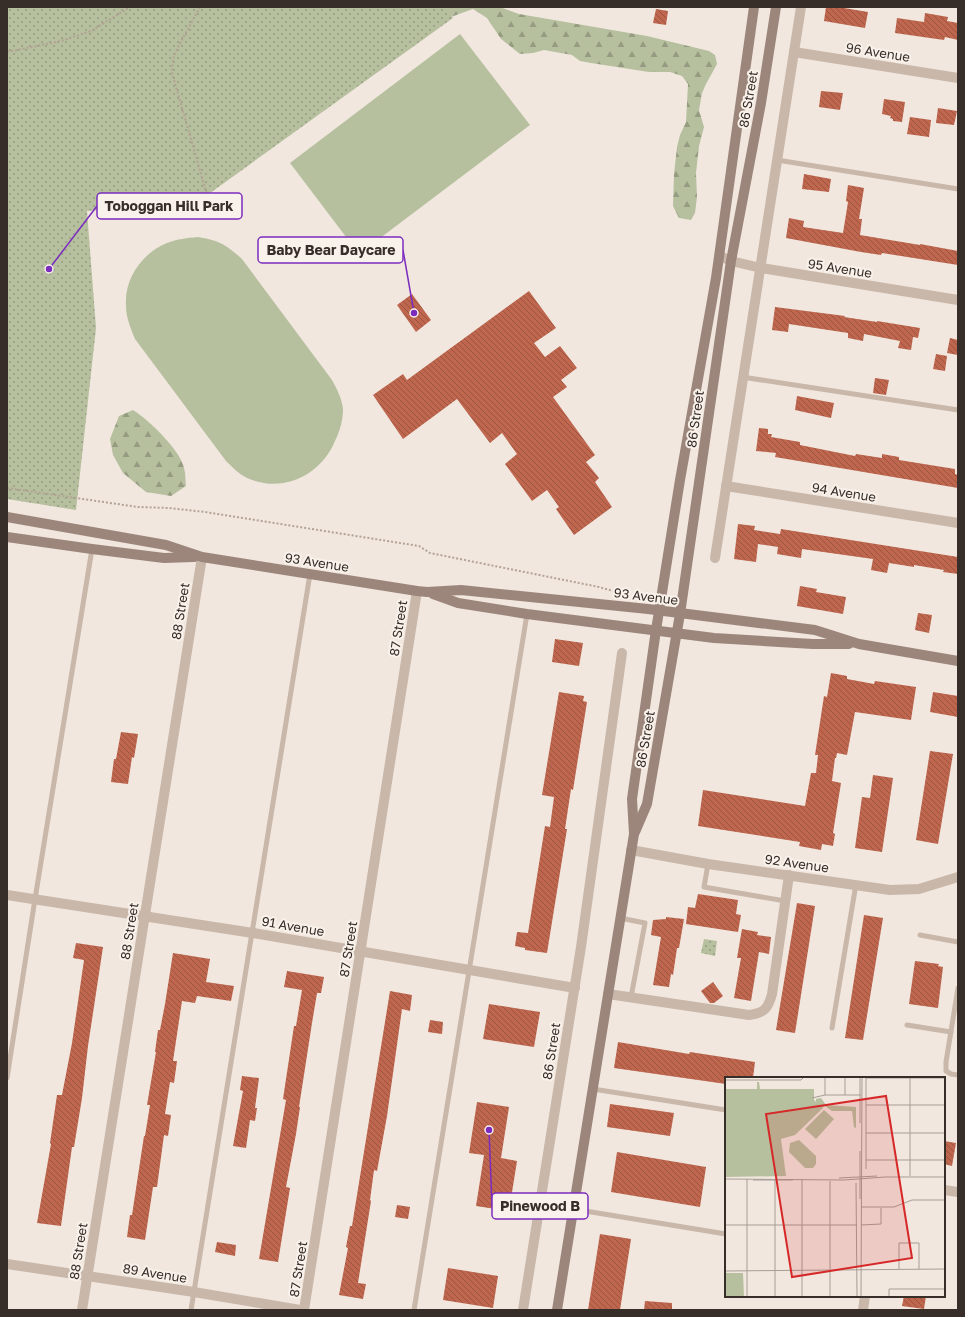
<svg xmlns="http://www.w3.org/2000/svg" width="965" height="1317" viewBox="0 0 965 1317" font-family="'Golos Text',sans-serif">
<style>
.forest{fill:url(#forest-firs)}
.park{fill:url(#park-dots)}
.pitch{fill:#b6c09e}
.building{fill:url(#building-back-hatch)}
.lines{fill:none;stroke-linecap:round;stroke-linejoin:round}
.path{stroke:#b4a195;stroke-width:2;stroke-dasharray:2 2;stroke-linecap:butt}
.lane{stroke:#c9b7aa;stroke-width:5}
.street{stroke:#c9b7aa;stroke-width:10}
.secondary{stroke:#9c867c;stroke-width:10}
.labels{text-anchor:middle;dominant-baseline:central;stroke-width:4;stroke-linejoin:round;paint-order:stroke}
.street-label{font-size:13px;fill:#372d29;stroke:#f9f2ea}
.inset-road{fill:none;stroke:#a79d96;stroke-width:1}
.view{fill:#d62828;fill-opacity:0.15;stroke:#d62828;stroke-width:2}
.inset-edge{fill:none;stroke:#372d29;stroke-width:2}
.leader{fill:none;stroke:#7b2cbf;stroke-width:1.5}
.callout-dot{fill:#7b2cbf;stroke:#f9f2ea;stroke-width:1.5}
.callout{fill:#f9f2ea;stroke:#7b2cbf;stroke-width:1.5}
.callout-label{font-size:14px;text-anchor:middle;font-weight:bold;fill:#372d29}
</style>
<defs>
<pattern id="forest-firs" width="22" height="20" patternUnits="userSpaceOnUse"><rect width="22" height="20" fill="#b6c09e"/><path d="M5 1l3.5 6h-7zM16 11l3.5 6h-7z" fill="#959c81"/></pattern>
<pattern id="park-dots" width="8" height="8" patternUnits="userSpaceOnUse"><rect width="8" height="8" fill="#b6c09e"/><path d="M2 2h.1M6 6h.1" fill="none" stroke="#959c81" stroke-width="1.8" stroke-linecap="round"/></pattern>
<pattern id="building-back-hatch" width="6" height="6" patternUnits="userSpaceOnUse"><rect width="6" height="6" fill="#bf664e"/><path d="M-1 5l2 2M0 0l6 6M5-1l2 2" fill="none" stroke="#9c5441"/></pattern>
</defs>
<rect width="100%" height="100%" fill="#f1e7de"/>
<g class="forest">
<path d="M408,7H500L519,14L647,36L709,51L715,55L717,64L706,84L702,93L699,110L704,127L699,146L696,173L697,197L695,213L691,220L679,218L673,206L674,174L677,147L680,135L686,122L688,84L682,76L670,72H649L591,63L580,61L572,55L544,50L533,53L520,54L501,39L487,18L473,9L448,18Z"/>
<path d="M133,410C148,419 181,451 184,468C186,474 185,480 186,486L171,496L146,492L123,473L113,455L110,439L119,416Z"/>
</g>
<g class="park">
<path d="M7,7H444L453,18L199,201L87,211L96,328L76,510L7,499Z"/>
<path d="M704,939L717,941L715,956L701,953Z"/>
</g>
<g class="pitch">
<path d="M460,34L530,125L359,254L290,163Z"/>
<path d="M198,237C220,241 225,244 242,259L332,380C337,389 342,399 343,409C343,420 340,431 335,441C321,475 283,494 247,478C239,474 233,468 226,461L135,339C131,329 126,318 126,306C124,279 142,253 167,243C177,239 187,238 198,237Z"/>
</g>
<g class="building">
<path d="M826,7H838L868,12L865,28L824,21Z"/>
<path d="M656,9L668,11L666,25L653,23Z"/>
<path d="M925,13L948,17L947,21L958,23V40L945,37L944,40L895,33L897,18L924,22Z"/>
<path d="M821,91L843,93L840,110L819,107Z"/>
<path d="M884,99L905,102L902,122L893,121V119L890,118L891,116L882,114Z"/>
<path d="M938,108L957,111L954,125L936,123Z"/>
<path d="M910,117L931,120L929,137L907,134Z"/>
<path d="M804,174L831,179L829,192L802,189Z"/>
<path d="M848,185L864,188L859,219H862L860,235L920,245V244L958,251V265L882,253L881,255L861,252L786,238L789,218L804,221L803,227L843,233L848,202L846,201Z"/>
<path d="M529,291L556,328L534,343L545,357L560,346L577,368L561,380L567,387L553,397L595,455L586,462L599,478L595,482L612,507L574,535L556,509L559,507L547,490L532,501L505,464L517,454L502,433L490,443L457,399L403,439L373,395L403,374L407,380Z"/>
<path d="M412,294L431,320L416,332L397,305Z"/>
<path d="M775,307L845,316L844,317L877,322V321L920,328L918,338L913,337L911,350L898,348L900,341L864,334L863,341L848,338V333L789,324L788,332L772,330Z"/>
<path d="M950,338L958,340V355L947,353Z"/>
<path d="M936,354L947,356L945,371L933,369Z"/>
<path d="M875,378L889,380L886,395L873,393Z"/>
<path d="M797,396L834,403L831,418L795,410Z"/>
<path d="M759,428L768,429V434H772L771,437L800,442V445L855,456L856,454L882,458V454L899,457V460L955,469V474L958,475V488L775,457L776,453L756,451Z"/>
<path d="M738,524L755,526L754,530L780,534L781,529L958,557V574L943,572L944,570L914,565V567L889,563L887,573L871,570L873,559L802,549L801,558L777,554L778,547L758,544L756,562L734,559Z"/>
<path d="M800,586L817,589L816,592L846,597L843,614L797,606Z"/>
<path d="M918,613L932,615L929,633L915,630Z"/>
<path d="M555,639L583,643L579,666L552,662Z"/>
<path d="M831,673L847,676V679L874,684L875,681L916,687L911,720L855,712L847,755L837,753L836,758H835L832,781L841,783L833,833L835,834L833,846L822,844L821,850L799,846L800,842L698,826L703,790L805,806L811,773H816L818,755H815L824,696L827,697Z"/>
<path d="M559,692L584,696L583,701L587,702L573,790L571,789L565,829H567L547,953L525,950V948L515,946L517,932L528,933L545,826L550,827L554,797L542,795Z"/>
<path d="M933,692L958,696V717L930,712Z"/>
<path d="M121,732L138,734L134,758L132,757L128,784L111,782L114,759H116Z"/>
<path d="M930,751L953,754L938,844L916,840Z"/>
<path d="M873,775L893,778L882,852L855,848L862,797L870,798Z"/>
<path d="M698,894L738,900L736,914L741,915L738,932L686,924L688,907L695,908Z"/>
<path d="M797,903L815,906L795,1033L776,1030Z"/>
<path d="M864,915L883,918L863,1040L845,1038Z"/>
<path d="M666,917L684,919L679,948H677L673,975L671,974L669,987L653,985L661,937L651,935L653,920L666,919Z"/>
<path d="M742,929L758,932L757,935L771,937L769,954L759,952L751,1001L734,998L741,958H737Z"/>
<path d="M76,943L103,947L88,1046L82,1098L74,1147H72L61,1226L37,1223L51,1144L50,1143L57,1095H62L72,1043L84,960L73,958Z"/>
<path d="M173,953L210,959L206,982L234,986L231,1001L197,996L195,1003L182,1001L173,1061H177L174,1083L170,1082L165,1114L171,1115L168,1136L164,1135L157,1187H153L145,1240L127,1237L130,1215H132L144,1136H145L150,1105H147L156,1052H155L158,1030H160L165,1004Z"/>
<path d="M915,961L939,964L938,966L943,967L938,1008L909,1004Z"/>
<path d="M287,971L324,977L321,993H317L312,1023L299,1107H300L296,1134L286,1187L290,1188L278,1262L259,1259L286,1100L283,1099L294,1026H296L302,990L284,987Z"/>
<path d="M713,982L723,996L714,1003H710L701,991Z"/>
<path d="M390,991L412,995L410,1011L402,1009L387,1116L377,1171L374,1170L370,1200L371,1201L358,1283L366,1284L363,1299L339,1295L348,1248L346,1247L350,1226H352Z"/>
<path d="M489,1004L540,1012L534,1047L483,1039Z"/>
<path d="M430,1020L443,1022L442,1034L428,1032Z"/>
<path d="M618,1042L689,1054L690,1052L755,1062L753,1078H726V1084L614,1068Z"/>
<path d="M242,1076L259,1078L255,1108H257L255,1121L250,1120L246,1148L233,1146L243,1091L240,1090Z"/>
<path d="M477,1102L509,1107L501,1158L517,1161L509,1211L476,1206L484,1155L469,1153Z"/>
<path d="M610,1104L674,1113L670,1136L607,1127Z"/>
<path d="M944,1141L956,1143L952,1166L944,1164Z"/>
<path d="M617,1152L706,1167L700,1207L611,1192Z"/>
<path d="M397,1205L410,1207L408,1219L395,1217Z"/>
<path d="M600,1234L631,1239L620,1310H588Z"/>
<path d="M217,1242L236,1245L235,1256L215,1252Z"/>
<path d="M448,1268L498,1276L493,1308L443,1300Z"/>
<path d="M904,1296H926L924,1309L902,1306Z"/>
<path d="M645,1301L672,1303V1310H644Z"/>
</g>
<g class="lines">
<g class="path">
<path d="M200,7L177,49L173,59L172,73L207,195"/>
<path d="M7,52L61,41L91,31L130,7"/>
<path d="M7,488L138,507L169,508L205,512L419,546L430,553L599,587L613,591L619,595"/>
</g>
<g class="lane">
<path d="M777,160L958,189"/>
<path d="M742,377L958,410"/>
<path d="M708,864L704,887L785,901"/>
<path d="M620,918L645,923L631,997"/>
<path d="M920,935L958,942"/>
<path d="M958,988L946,1062V1071L951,1074L958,1075"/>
<path d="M907,1025L951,1032"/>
<path d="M832,1028L856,884"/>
<path d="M7,1078L35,899L92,549"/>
<path d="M593,1089L726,1110"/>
<path d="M573,1209L726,1234"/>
<path d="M191,1310L310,574"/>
<path d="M414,1310L527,614"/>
</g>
<g class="street">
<path d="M794,52L958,78"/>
<path d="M720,256L731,261L761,268L958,300"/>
<path d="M726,486L958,523"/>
<path d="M715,558L801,7"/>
<path d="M631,850L708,864L890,890L919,889L958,877"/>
<path d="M7,895L253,933L575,988"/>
<path d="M608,994L749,1015C764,1013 768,1009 772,994L789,875"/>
<path d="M944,1190L958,1192"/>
<path d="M7,1264L194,1292L300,1310"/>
<path d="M82,1310L202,557"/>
<path d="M304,1310L417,591"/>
<path d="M523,1310L581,947L622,653"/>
<path d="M863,1310L865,1296"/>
</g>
<g class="secondary">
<path d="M7,517L166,545L202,557L417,591L427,592L461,590L530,597L648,609L815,630L859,644L958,661"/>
<path d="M7,537L92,549L164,558L194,557"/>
<path d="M433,594L458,603L527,614L714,638L813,644H849"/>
<path d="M635,832L647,804L680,614L731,261L761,103L776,7"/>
<path d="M557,1310L634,834L632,799L656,630L680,480L716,278L754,7"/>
</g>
</g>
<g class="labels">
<g class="street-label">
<text transform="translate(878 52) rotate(9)">96 Avenue</text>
<text transform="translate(748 99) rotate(-80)">86 Street</text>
<text transform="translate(840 268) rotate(9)">95 Avenue</text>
<text transform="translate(695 419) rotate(-82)">86 Street</text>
<text transform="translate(844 492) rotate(9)">94 Avenue</text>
<text transform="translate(317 562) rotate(9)">93 Avenue</text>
<text transform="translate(646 596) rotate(7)">93 Avenue</text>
<text transform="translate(180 611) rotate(-81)">88 Street</text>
<text transform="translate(398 628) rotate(-81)">87 Street</text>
<text transform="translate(645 739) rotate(-80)">86 Street</text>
<text transform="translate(797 863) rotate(8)">92 Avenue</text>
<text transform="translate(293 926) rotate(10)">91 Avenue</text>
<text transform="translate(129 931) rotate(-81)">88 Street</text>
<text transform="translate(348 949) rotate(-81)">87 Street</text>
<text transform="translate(551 1051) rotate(-81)">86 Street</text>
<text transform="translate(78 1251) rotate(-81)">88 Street</text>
<text transform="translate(298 1269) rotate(-81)">87 Street</text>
<text transform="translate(155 1273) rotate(9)">89 Avenue</text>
</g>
</g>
<g transform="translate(725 1077)">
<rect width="220" height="220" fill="#f1e7de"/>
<path d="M96,21L101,28L131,30V51L129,50L127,34H107L100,29L97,31L91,28V22Z" fill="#b6c09e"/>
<path d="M32,5H34L35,12H89V23L98,31L70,58L56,62L61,99L0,100V12H32ZM0,196H18L19,220H0Z" fill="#b6c09e"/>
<path d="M99,33L109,42L91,62L80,52ZM74,63L91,79V87L88,91H80L64,75L65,66Z" fill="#b6c09e"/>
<path class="inset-road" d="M100,0V18M135,0V46M141,0V92M185,0V99M141,1H220M0,3H76L79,0M120,18V0M87,21L100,18H136M141,28H220M141,56H220M135,74V122M141,83H220M160,100H220M114,101L152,99M0,102L119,103L160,100M28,103H68M105,104V220M131,106L132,220M136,130H169L187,123H220M0,148H132M136,148L156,147V131M174,192V166H194V192M0,194L220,192M22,220V102M50,220V102M77,220V102M136,220L137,0M164,220V212H220"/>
<path class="view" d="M161,19L187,181L67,200L41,37Z"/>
<rect width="220" height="220" class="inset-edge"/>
</g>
<path class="leader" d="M49 269L97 206M414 313L403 250M489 1130L492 1206"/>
<g class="callout-dot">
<circle cx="49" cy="269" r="4"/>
<circle cx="414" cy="313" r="4"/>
<circle cx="489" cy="1130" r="4"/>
</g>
<g class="callout">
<rect x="97" y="193" width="145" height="26" rx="4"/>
<rect x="258" y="237" width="145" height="26" rx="4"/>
<rect x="492" y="1193" width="96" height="26" rx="4"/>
</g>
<g class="callout-label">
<text x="169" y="211">Toboggan Hill Park</text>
<text x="331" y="255">Baby Bear Daycare</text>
<text x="540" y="1211">Pinewood B</text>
</g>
<rect width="965" height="1317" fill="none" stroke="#372d29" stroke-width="16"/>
</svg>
